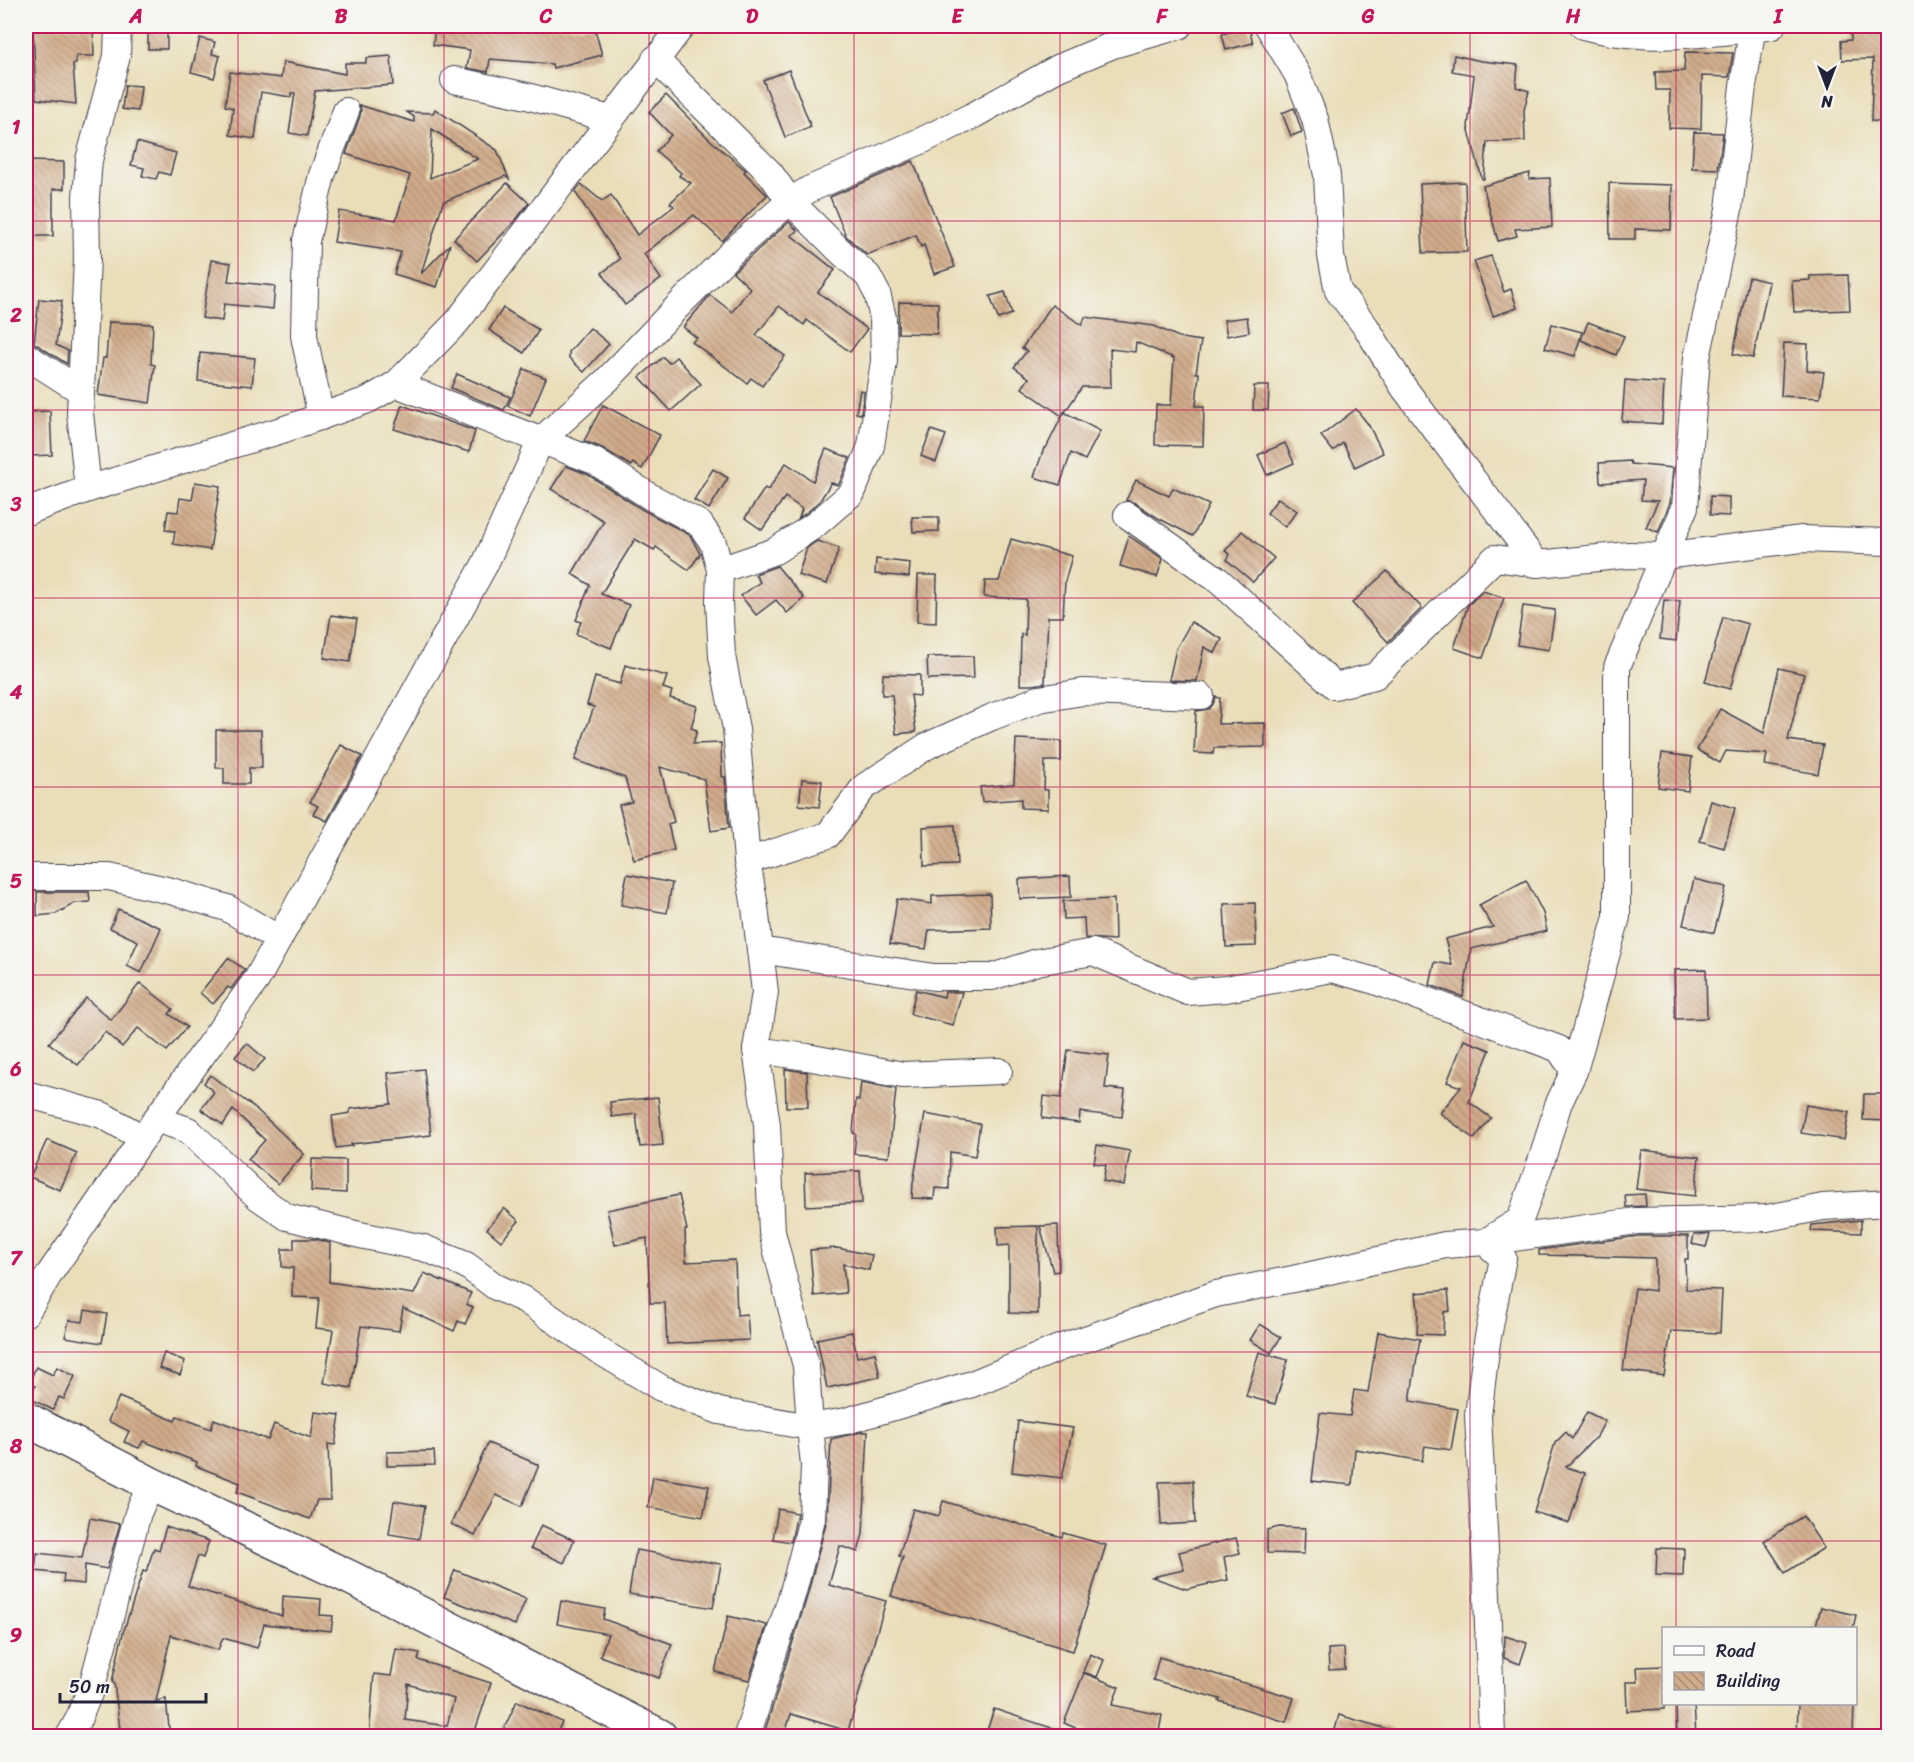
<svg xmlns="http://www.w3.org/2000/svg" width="1914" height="1762" viewBox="0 0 1914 1762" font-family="Sriracha,sans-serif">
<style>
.building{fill:url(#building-back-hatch);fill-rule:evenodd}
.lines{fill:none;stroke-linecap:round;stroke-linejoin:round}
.minor-casing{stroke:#403e4e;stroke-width:28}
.major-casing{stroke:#403e4e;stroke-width:36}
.minor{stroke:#fff;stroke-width:26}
.major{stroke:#fff;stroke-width:33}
.grid{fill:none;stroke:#c2185b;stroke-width:1.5;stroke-opacity:0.55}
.neatline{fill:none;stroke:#c2185b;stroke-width:2}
.grid-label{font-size:20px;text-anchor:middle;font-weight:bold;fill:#c2185b}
</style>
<defs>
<pattern id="building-back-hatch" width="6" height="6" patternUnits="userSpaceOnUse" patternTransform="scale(1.5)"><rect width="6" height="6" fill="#d1ac8a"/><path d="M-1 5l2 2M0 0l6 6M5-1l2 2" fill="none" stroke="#a98c72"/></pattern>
</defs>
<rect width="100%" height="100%" fill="#f6f6f2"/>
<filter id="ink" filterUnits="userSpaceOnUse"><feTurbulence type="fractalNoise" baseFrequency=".0167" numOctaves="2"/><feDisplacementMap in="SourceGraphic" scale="12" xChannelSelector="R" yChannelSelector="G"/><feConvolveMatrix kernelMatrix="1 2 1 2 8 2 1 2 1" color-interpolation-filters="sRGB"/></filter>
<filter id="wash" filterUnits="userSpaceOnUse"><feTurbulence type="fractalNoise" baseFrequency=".008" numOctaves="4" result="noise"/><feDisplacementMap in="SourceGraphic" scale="24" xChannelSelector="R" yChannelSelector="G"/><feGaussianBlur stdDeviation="1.35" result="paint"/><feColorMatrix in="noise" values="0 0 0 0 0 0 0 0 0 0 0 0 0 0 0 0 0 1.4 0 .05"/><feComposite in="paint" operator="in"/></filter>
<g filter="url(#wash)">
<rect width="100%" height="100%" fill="#eadeb9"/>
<g id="blocks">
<g class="building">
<path d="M93,26L94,56H76V64H73L76,104L36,99L33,27Z"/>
<rect x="148" y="26" width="19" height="23"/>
<path d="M435,26L475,29V26H594L602,55L553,68L552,64L490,59L488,72L467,68L470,50L433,45Z"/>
<path d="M1851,26H1888V122L1871,121L1873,59L1842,60L1841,41L1851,40Z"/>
<path d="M1249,27L1253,43L1226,50L1222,34Z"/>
<path d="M200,38L215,42L212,54L220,56L214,78L191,72Z"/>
<path d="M1685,52L1733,53L1729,77L1702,76L1701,129L1669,128L1670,90H1656L1655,72L1684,71Z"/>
<path d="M1454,55L1481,61L1518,65L1516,87L1529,91L1524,110L1525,141L1487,142L1484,179H1482L1468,127L1474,75L1452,71Z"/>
<path d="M391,56L393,85L315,91L307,136L289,133L295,93H291V97L261,92L255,139L230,135L233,108L225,106L230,72L281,78L283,62L345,74V63H366V58Z"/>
<path d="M789,70L811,127L785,137L763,80Z"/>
<path d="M125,85L141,86L138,111L122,109Z"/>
<path d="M666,95L709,139L743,168L746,170L744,172L767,195L722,241L694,215L644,254L661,279L625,305L602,273L620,259L575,192L581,184L602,201L611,195L637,235L674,206L670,203L691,183L679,176L681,173L656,151L671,135L649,112Z"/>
<path d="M359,105L414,122V117L407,112L433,113L435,109L497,150L509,179L505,176L443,202L421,274L450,244L437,287L394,274L401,252L334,242L339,211L396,220L410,175L346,154L360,116L361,109ZM432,129L478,159L430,178Z"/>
<path d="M1294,108L1302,132L1291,136L1282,113Z"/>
<path d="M1694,132L1723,133L1718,169L1692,168Z"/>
<path d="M137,142L176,153L170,175L159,172L156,179L142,176L144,168L131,165Z"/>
<path d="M26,161L64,162V189H53V236H26Z"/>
<path d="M913,161L955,267L934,274L924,245L921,247L916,235L867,255L846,236L830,197Z"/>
<path d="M1530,173L1529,179L1550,178L1552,227L1515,229L1517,236L1498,241L1483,186Z"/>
<path d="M1465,182L1467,252L1423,253L1420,184Z"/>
<path d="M507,183L529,203L515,221L477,261L454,239Z"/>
<path d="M1609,183L1672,185L1671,230L1635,229V239H1610Z"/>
<path d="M789,222L798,231L791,235L835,270L818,292L867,329L850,352L807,320L804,325L779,306L756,335L785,356L762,386L751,378L747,383L692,342L697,338L683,327L710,295L732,312L750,288L733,272Z"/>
<path d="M1491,256L1504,292L1511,289L1517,308L1493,316L1474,261Z"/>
<path d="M211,260L231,263L228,281L275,286L273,309L224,304L222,321L202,318Z"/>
<path d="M1848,275L1850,310L1794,312L1792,281L1810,280V276Z"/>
<path d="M1749,277L1769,282L1753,358L1733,354Z"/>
<path d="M1005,292L1012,314L998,319L990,296Z"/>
<path d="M39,299L62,301L56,345L68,351L67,364L34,343Z"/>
<path d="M899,302L938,303L937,334L898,333Z"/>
<path d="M1052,305L1082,325L1085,317L1154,326L1181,338L1201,341L1196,373H1199L1196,406H1204L1203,446L1155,445L1156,405H1171L1174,358L1136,342L1135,352L1110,349L1111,387H1082L1062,416L1022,388L1029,378L1014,367L1027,351L1022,348Z"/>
<path d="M503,308L539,330L524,353L489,330Z"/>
<path d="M1247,317L1249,332L1227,336L1224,320Z"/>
<path d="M109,322L153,324L151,364L155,365L150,403L98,395L103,358H106Z"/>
<path d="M1588,322L1624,336L1616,355L1581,340Z"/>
<path d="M1552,324L1582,332L1575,356L1545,348Z"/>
<path d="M590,328L609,344L584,372L569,358V352Z"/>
<path d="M1784,343L1808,344L1807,370L1824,372L1820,398L1781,396Z"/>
<path d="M200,353L255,358L252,386L198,381Z"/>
<path d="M663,357L669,363L676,357L701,384L671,411L640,377Z"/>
<path d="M524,369L546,378L530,416L508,406Z"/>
<path d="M457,374L510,397L504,410L451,388Z"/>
<path d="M1625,380L1664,383L1662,424L1622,421Z"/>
<path d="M1254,386H1269L1268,410H1253Z"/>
<path d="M860,390L864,391L861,414L856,413Z"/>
<path d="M402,405L475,431L469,452L394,429Z"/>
<path d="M603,405L660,435L642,469L633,463L631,466L602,448L584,441Z"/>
<path d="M1356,409L1368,424L1383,453L1355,467L1343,443L1333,451L1321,436Z"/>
<path d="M50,411L52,455L31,456L29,412Z"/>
<path d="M1064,412L1100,431L1085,460L1071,453L1060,485L1034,477L1044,448H1046Z"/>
<path d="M931,430L946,435L936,462L921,456Z"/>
<path d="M1285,443L1294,463L1267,475L1258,455Z"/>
<path d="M826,449L850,458L839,484L838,485L831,483L819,502L806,513L799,518L802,509L785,497L762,530L745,518L765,488L768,490L786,463L813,481Z"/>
<path d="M1630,461L1631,464L1673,468L1670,503L1658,532L1646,527L1658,501L1641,500L1643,480L1600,483L1599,463Z"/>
<path d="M566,466L587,474L643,510L690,535L700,554L689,570L656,547L654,550L635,539L601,594L629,605L611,648L576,634L581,622L576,620L590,585L572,574L604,521L551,489Z"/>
<path d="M713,469L728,478L709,509L694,500Z"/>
<path d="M1136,480L1169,496L1173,488L1209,505L1193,536L1158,518L1135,503L1126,500Z"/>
<path d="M195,482L220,486L210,550L173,544L175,531L165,530L168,511L178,512L180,498L192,500Z"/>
<path d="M1710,496L1729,497V516L1710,515Z"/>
<path d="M1278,498L1297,511L1285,527L1267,513Z"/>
<path d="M912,517H939V531L913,532Z"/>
<path d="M1242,531L1274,558L1253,582L1227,560L1230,554L1225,551Z"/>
<path d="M1129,536L1163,559L1157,577L1120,566Z"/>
<path d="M1011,539L1072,556L1065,581L1063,617H1048L1045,683L1033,685H1020L1021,634L1025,635L1026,599L984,597L985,581H999Z"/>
<path d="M817,541L839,548L827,584L798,575L807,548Z"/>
<path d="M876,559L910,563L909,577L875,574Z"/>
<path d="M777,566L804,598L787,613L776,600L756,615L741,596L760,582L755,575L758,573Z"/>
<path d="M1387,571L1422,608L1388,642L1352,603Z"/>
<path d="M918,575H937L936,623L917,622Z"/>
<path d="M1483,591L1504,598L1483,658L1454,648L1468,605Z"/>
<path d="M1664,600L1680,601L1676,641L1660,639Z"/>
<path d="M1523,606L1555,610L1549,650L1517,645Z"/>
<path d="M331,615L357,619L350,662L324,658Z"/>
<path d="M1723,617L1748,624L1730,689L1705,682Z"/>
<path d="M1191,622L1222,639L1215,653L1204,647L1197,681L1169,680L1176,649Z"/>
<path d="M973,656L974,678L928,679L927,657Z"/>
<path d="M625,665L667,676L663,688L672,691L670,698L697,706L691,728L697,730L693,744L721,743L722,777H725L729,828L711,831L704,779L660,767L674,822L668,824L674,850L634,860L619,805L632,802L625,778L575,760L594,707L587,705L595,677L620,684Z"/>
<path d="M1779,668L1804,674L1788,740L1823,745L1818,774L1765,765L1767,754L1726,751L1720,763L1697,750L1720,709L1764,733Z"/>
<path d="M883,674L920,675V696L911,695L916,732L896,734L892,695H882Z"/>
<path d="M1216,697L1220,698L1218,724L1265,723V747L1214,748L1213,754L1194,753L1196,711L1209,709L1213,704Z"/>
<path d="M216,730H261L262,768H249V784H224V768H216Z"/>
<path d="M1016,739L1061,741V761H1045L1044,790H1048V809L1021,808V799L982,802L980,787L1014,784Z"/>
<path d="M341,745L362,756L327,821L313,814L318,806L310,802Z"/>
<path d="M1662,753L1692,757L1688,791L1658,787Z"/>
<path d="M802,779L822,781L819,807L799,805Z"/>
<path d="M1711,801L1735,808L1724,848L1700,841Z"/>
<path d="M955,825L957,865L924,866L923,827Z"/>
<path d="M627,874L672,883L667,913L621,905Z"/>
<path d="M1070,876L1071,897L1020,899L1019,879Z"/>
<path d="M1694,879L1726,887L1714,933L1683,925Z"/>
<path d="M1526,880L1543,913L1547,931L1471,949L1463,997L1430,985L1435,962L1452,965L1445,939L1493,927L1479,905Z"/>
<path d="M37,892H89L90,902L75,903L56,914L37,916Z"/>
<path d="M990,894L991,928L929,930L926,949L890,944L897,899L932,904V896Z"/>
<path d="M1114,899L1115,940L1085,938L1084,918L1064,919L1063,901Z"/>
<path d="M1255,903L1256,946L1226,947L1224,904Z"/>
<path d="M118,909L161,928L141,973L127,966L138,941L110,928Z"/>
<path d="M228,958L245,970L231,989L228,987L213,1004L200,993Z"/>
<path d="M1706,969L1707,1018L1675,1019L1674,970Z"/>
<path d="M140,983L173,1009L169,1014L187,1027L167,1051L138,1028L122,1047L105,1032L78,1065L49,1043L86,998L111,1020Z"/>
<path d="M916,990L944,997L945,992H962L953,1025L910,1014Z"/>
<path d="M1464,1040L1490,1050L1469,1102L1491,1118L1474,1139L1440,1113L1461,1087L1447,1082Z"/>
<path d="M247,1043L265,1059L253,1072L235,1057Z"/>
<path d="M1068,1050L1109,1055L1105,1088L1125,1090L1122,1117L1080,1112L1079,1123L1042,1118L1044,1096L1061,1098Z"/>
<path d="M424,1069L431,1135L351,1144L352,1146L336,1148L332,1116L350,1113V1109L391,1104L388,1073Z"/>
<path d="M785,1069L807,1072L808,1107H786Z"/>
<path d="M210,1075L255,1108L304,1154L278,1184L248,1159L265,1140L233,1110L223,1125L201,1109L214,1092L204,1083Z"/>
<path d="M861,1082L896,1089L889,1157L854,1154L856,1134L853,1133L856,1099L859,1100Z"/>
<path d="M1864,1094H1888V1121L1863,1120Z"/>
<path d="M658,1097L663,1145L640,1147L636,1114L612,1117L610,1102Z"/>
<path d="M1806,1105L1849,1112L1844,1140L1801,1133Z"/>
<path d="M925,1114L980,1124L975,1156L950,1152L949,1189L935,1188L934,1199L912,1198L913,1183Z"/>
<path d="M47,1140L77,1153L60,1190L30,1177Z"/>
<path d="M1097,1145L1130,1151L1124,1185L1103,1181L1106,1165L1094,1163Z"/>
<path d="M1641,1150L1699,1157L1695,1196L1636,1189Z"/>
<path d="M312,1159L346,1160V1193L311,1191Z"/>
<path d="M860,1171L862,1203L806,1206L805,1173Z"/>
<path d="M1645,1194L1646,1206L1626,1207L1625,1195Z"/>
<path d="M679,1195L687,1230H685L686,1262L735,1260L737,1315L747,1314L749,1340L667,1344L665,1303H650L647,1238L615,1245L607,1210Z"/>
<path d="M504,1208L519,1221L501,1241L487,1229Z"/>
<path d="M1861,1220V1233L1811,1231L1812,1225Z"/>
<path d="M1058,1225L1059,1271L1053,1272L1040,1226Z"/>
<path d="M1038,1226V1314L1009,1313V1245L998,1246L997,1227Z"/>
<path d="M1710,1234L1706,1247L1692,1244L1694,1235Z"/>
<path d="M1638,1236H1688V1259H1685L1686,1289L1722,1290L1720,1333L1671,1331L1664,1376L1623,1370L1635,1288L1655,1291V1258L1539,1255V1250Z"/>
<path d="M294,1239H315L330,1243L329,1282L414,1294L424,1273L471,1293L466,1304L473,1307L465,1324L458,1321L454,1331L403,1308L399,1331L361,1326L351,1388L324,1383L333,1330L316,1328L319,1298L292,1297L293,1268L282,1267V1249H294Z"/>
<path d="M837,1248L872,1255L869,1270L843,1264L846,1293L814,1296L810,1250Z"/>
<path d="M1448,1290L1450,1311L1444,1312L1443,1335L1417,1334L1418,1310L1416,1293Z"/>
<path d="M85,1310L107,1314L102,1343L65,1337L69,1320L83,1322Z"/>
<path d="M1260,1324L1281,1337L1271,1353L1250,1340Z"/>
<path d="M852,1332L857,1357L875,1353L880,1377L827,1388L817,1339Z"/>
<path d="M1378,1332L1420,1339L1410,1401L1458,1409L1451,1450L1425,1446L1422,1461L1355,1449L1352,1485L1312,1481L1320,1413L1350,1416L1354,1390L1368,1392Z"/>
<path d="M1259,1352L1288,1360L1275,1404L1246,1396Z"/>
<path d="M164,1353L185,1361L180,1375L159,1368Z"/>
<path d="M36,1367L53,1375L57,1367L75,1376L64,1399L59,1397L53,1410L29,1398L35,1386L29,1383Z"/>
<path d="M119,1397L175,1421L177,1416L211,1429L214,1419L268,1440L274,1424L311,1438L315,1412L340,1415L335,1445L328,1444L330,1500H317L310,1519L237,1492L240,1483L196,1466L197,1462L143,1441L139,1448L124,1442L129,1431L108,1421Z"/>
<path d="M1587,1412L1605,1421L1597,1436L1566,1467L1585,1473L1569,1523L1534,1512L1555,1443L1566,1432L1572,1439Z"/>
<path d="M1018,1421L1073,1428L1062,1478L1012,1472Z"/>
<path d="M861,1432H868L863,1534L858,1552L840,1546L829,1585L886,1601L848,1731L791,1714L784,1737H763L807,1597L827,1519L831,1439Z"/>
<path d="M488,1443L539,1465L522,1506L496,1495L475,1536L451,1524Z"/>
<path d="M434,1451L435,1465L387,1466V1452Z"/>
<path d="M653,1477L709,1486L703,1517L648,1507Z"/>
<path d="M1193,1481L1195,1523L1161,1525L1159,1482Z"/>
<path d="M394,1501L425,1506L419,1539L389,1534Z"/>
<path d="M943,1501L1062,1537L1063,1533L1106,1545L1073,1651L891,1596L903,1557L899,1556L913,1509L939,1516Z"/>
<path d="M778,1509L797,1513L791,1542L773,1539Z"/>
<path d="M1803,1516L1824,1548L1785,1573L1764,1541Z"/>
<path d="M90,1518L120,1524L107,1569L85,1565L84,1584L63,1582L64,1574L35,1571L37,1553L82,1558Z"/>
<path d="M541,1525L574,1540L564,1563L531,1548Z"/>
<path d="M166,1527L209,1541L203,1558L198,1556L188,1586L282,1616L283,1596L321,1599L320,1615L333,1616L331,1631L264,1624L257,1648L223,1638L218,1650L171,1635L156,1701L166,1699L170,1737H121L114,1683L112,1682L123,1633L143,1571L146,1572L154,1548L159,1550Z"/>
<path d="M1279,1527L1305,1528L1304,1554L1267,1553V1530Z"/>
<path d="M1236,1538L1240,1553L1224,1557L1228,1580L1186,1589L1152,1577L1184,1570L1179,1552Z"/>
<path d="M1657,1548L1684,1549L1683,1576L1656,1575Z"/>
<path d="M636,1550L721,1564L713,1608L629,1594Z"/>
<path d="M455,1570L526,1599L515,1625L444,1597Z"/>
<path d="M561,1601L605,1609L603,1619L672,1644L659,1678L600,1656L608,1634L557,1624Z"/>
<path d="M1821,1607L1856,1615L1853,1629H1815Z"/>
<path d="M728,1616L767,1625L749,1680L715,1672Z"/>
<path d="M1505,1636L1527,1643L1520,1664L1504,1658Z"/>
<path d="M1344,1648L1345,1669L1329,1670L1328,1649Z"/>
<path d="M396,1649L420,1653L418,1660L491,1683L473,1737H369L374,1674L391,1676ZM408,1684L454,1699L447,1726L405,1720Z"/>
<path d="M1090,1654L1104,1660L1097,1677L1083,1672Z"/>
<path d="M1159,1657L1294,1698L1286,1722L1219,1701L1220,1699L1153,1680Z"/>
<path d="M1664,1666V1709L1627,1711L1626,1682H1638L1637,1667Z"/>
<path d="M1084,1673L1119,1687L1112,1705L1162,1715L1158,1737H1097L1064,1723Z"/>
<path d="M517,1701L562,1722L555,1737H500Z"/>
<path d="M1676,1704H1694L1696,1737H1677Z"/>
<path d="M1798,1704H1854L1853,1737H1797Z"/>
<path d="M994,1709L1067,1733V1737H985Z"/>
<path d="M1339,1715L1398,1732L1397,1737H1333Z"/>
</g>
</g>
</g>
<g filter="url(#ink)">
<use href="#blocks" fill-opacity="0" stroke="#403e4e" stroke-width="1.5"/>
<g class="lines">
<g class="minor-casing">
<g id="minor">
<path d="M1268,26L1297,74L1315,119L1327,175L1331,256L1338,291L1366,327L1404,388L1537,564L1629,555L1663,556L1802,539L1888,542"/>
<path d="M1583,26C1626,38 1668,37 1712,33C1732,31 1752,30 1772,26"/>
<path d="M655,59L770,173L790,201L841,252L868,276L877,293L883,318L884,361L871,446L852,493L815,525L775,551L720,570"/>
<path d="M454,80L527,96L610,119"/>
<path d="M26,356L81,391"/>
<path d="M396,384L594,461L651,497L700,524L713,543L720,570L719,602L722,656L736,729L747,861L755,907L765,992L756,1050L767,1125L772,1232L806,1366L810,1427L814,1465L812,1519L793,1592L747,1736"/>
<path d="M321,417L304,336L306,241L322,175L346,111"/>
<path d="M88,489L80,413L87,259L86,197L89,160L117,56L118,26"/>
<path d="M26,512L88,489L285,429L368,400L396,384L457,322L682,26"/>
<path d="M1127,515L1218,580L1335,686L1375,676L1495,558L1537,564"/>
<path d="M747,861L828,835L864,787L927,746L992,717L1039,699L1083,692L1201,696"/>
<path d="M26,877H109L171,891L227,908L279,939"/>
<path d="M760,950L934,977H992L1037,962L1093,952L1188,992L1226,989L1332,969L1375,981L1559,1049L1574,1071"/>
<path d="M756,1050L807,1057L903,1075L999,1071"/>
<path d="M26,1094L102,1115L143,1138"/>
<path d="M156,1119L257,979L485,564L541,440L607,380L679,305L734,250L790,201L810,189L923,140L974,115L1058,68L1113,45L1179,26"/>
<path d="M26,1313L50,1273L156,1119L188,1130L258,1197L287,1217L360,1235L424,1248L466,1265L496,1287L525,1300L598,1350L661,1388L719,1411L810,1427L846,1421L972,1384L1059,1348L1216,1294L1293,1279L1445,1245L1485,1242L1637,1221L1767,1218L1823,1207L1888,1203"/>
<path d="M69,1736L78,1720L92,1686L138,1513L151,1484"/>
<path d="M1492,1736L1486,1569L1478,1416L1487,1342L1503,1258L1485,1242L1520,1220L1542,1159L1558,1105L1574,1071L1617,917V667L1685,507L1697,358L1729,209L1743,86L1753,26"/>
</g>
</g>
<g class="major-casing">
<path id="major" d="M26,1419L151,1484L351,1578L660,1736"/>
</g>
<use href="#minor" class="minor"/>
<use href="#major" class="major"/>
</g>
</g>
<path class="grid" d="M238,26V1736M444,26V1736M649,26V1736M854,26V1736M1060,26V1736M1265,26V1736M1470,26V1736M1676,26V1628M26,221H1888M26,410H1888M26,598H1888M26,787H1888M26,975H1888M26,1164H1888M26,1352H1888M26,1541H1888M1676,1704V1736"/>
<rect width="1914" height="1762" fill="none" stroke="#f6f6f2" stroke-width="66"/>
<rect x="1662" y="1627" width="195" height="78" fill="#f6f6f2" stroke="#a1a1a9" stroke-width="1.5"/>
<rect x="1674" y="1646" width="30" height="9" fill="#ffffff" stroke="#a1a1a9" stroke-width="1.5"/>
<text x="1716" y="1657" font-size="18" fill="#22223b">Road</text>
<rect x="1674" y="1672" width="30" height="18" fill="url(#building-back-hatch)" stroke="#a1a1a9" stroke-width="1.5"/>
<text x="1716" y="1687" font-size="18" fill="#22223b">Building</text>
<g transform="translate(1827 87) rotate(180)" stroke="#f6f6f2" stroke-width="4.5" paint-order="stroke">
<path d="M0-4.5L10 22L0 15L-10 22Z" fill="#22223b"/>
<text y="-9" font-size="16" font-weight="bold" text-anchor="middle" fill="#22223b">N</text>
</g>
<path d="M60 1693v9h146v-9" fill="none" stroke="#22223b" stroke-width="3"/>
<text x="69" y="1693" font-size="18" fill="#22223b" stroke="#f6f6f2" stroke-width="4.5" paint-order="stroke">50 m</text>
<rect x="33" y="33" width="1848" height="1696" class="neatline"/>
<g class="grid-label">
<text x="136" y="23">A</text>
<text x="341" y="23">B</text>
<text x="546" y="23">C</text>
<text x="752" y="23">D</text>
<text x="957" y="23">E</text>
<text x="1162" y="23">F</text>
<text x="1368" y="23">G</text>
<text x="1573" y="23">H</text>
<text x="1778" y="23">I</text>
<text x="16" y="134">1</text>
<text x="16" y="322">2</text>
<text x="16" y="511">3</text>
<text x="16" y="699">4</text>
<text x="16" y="888">5</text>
<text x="16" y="1076">6</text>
<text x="16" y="1265">7</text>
<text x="16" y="1453">8</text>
<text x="16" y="1642">9</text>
</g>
</svg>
